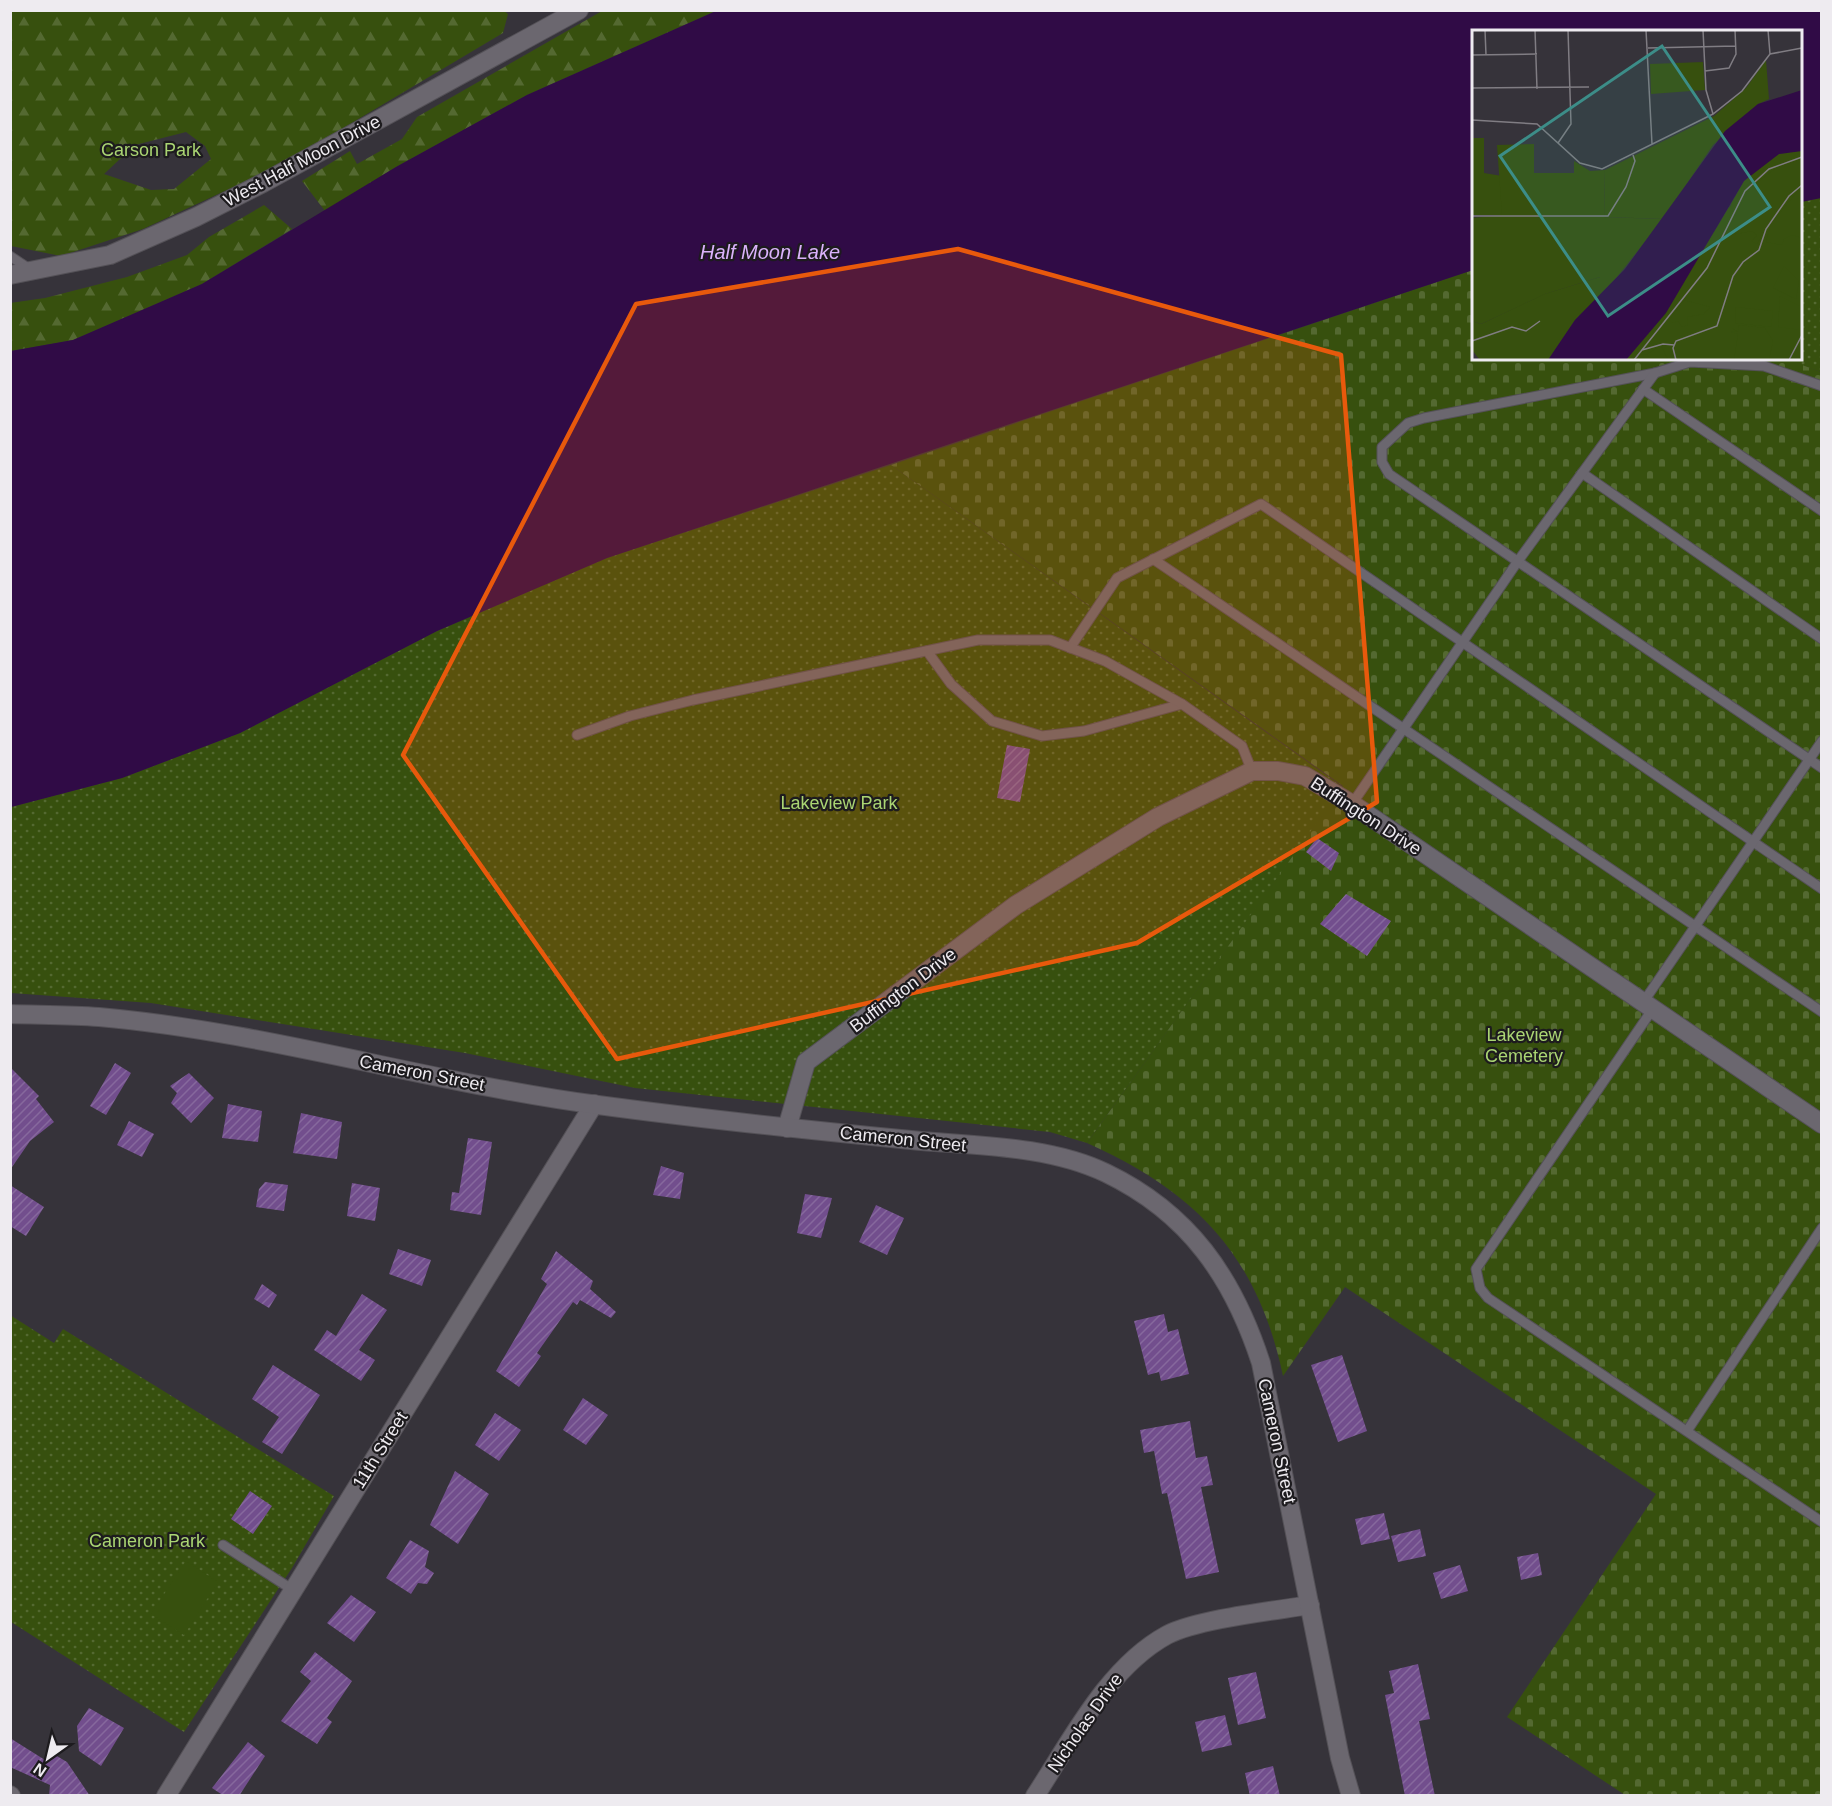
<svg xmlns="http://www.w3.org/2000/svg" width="1832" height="1806" viewBox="0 0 1832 1806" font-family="Arial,sans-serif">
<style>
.grass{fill:url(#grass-dots)}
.forest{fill:url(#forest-firs);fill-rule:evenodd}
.cemetery{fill:url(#cemetery-stones)}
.pitch{fill:#37500e}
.water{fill:#300b46}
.building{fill:url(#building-hatch)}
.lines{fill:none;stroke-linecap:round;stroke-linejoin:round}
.lane-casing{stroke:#545157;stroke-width:11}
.street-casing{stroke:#545157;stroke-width:20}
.secondary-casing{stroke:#545157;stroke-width:20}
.lane{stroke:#6b676f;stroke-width:9}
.street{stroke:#6b676f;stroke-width:18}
.secondary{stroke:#6b676f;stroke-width:18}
.marked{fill:#e8590c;fill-opacity:0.2;stroke:#e8590c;stroke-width:4.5;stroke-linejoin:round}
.labels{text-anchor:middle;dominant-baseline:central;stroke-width:4.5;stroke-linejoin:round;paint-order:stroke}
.park-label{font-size:18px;fill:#aad573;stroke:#1d1b1e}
.street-label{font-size:18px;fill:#eeebf0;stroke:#1d1b1e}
.water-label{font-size:20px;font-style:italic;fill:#dab2fb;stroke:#1d1b1e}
.inset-road{fill:none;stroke:#807d83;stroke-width:1.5}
.view{fill:#3c8d88;fill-opacity:0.15;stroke:#3c8d88;stroke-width:3}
.inset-edge{fill:none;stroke:#eeebf0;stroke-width:3}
</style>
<defs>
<pattern id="grass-dots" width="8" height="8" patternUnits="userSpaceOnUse" patternTransform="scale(1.5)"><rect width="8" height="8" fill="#37500e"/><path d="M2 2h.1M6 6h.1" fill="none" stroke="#546931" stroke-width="1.8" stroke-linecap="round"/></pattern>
<pattern id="forest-firs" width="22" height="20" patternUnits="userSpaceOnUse" patternTransform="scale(1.5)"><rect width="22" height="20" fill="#37500e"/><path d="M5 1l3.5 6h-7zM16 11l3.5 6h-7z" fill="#546931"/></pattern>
<pattern id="cemetery-stones" width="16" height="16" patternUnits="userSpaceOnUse" patternTransform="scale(1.5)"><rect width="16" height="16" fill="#37500e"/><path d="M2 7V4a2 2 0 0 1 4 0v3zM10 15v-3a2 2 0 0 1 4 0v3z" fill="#546931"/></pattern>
<pattern id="building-hatch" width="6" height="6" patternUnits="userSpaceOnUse" patternTransform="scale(1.5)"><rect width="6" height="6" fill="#724e8d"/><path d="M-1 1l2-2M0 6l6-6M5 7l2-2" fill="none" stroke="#86689d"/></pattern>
</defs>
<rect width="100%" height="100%" fill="#36333a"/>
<g class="grass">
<path d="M1821,198V372L1783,359L1800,358L1801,202Z"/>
<path d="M891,465L1343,787L1087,1143L1050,1132L635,1088L465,1053L151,1003L11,993V807L122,778L240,733L437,631L607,558Z"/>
<path d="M10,1315L54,1343L63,1329L334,1496L292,1568L184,1732L11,1622Z"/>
</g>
<g class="forest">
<path d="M503,10L508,14L503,33L281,165L143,229L61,256L11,246L10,11ZM186,132L205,146L211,159L174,189L151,190L104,174L135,145Z"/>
<path d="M602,11H716L527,95L396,167L325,211L302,181L350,151L357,164L402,139L417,117Z"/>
<path d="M264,205L292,229L202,284L73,340L11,351L10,303L45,298L127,277L187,255L209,237Z"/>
</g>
<path class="cemetery" d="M1473,270L1474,358H1783L1821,372V1795H1625L1507,1717L1656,1494L1345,1287L1283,1376C1258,1257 1197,1192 1087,1143L1343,786L891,465Z"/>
<path class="pitch" d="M186,1561L218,1582L184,1635L151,1614Z"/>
<path class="water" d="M716,11H1821V198L1801,202L1800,32H1474L1473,270L607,558L437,631L240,733L122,778L11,807V351L73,340L202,284L396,167L527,95Z"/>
<g class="building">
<path d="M1007,745L1030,749L1020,802L997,798Z"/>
<path d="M1317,838L1339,853L1331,871L1306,852Z"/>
<path d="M1346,894L1391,921L1367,956L1320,924Z"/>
<path d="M115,1063L131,1073L106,1115L90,1106Z"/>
<path d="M10,1067L39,1096L36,1099L54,1122L30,1141L10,1170Z"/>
<path d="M189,1073L214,1098L191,1123L171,1103L177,1093L170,1086Z"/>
<path d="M228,1104L262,1111L258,1142L222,1138Z"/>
<path d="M301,1113L342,1122L337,1159L293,1153Z"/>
<path d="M129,1121L154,1134L142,1157L117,1145Z"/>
<path d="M468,1138L492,1142L481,1215L450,1210L452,1192L459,1193Z"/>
<path d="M661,1166L684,1173L680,1199L653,1195Z"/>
<path d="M265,1182L288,1185L284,1211L256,1207L259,1189Z"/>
<path d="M352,1183L380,1188L375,1221L347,1216Z"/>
<path d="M10,1185L44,1207L26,1236L10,1226Z"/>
<path d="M805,1194L832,1198L821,1238L797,1233Z"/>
<path d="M876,1205L904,1218L887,1255L859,1242Z"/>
<path d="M398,1249L431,1260L422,1286L389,1274Z"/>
<path d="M556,1251L593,1281L590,1289L616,1312L611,1318L580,1300L577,1305L573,1302L537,1353L541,1356L519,1387L496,1371L547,1284L541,1279Z"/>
<path d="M262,1284L277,1295L269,1308L254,1299Z"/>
<path d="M362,1294L387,1310L359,1350L375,1360L361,1381L314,1350L327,1330L336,1336Z"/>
<path d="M1164,1314L1168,1332L1178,1329L1189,1374L1161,1381L1159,1372L1148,1375L1134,1321Z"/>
<path d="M1342,1355L1367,1431L1338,1442L1311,1365Z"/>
<path d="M273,1365L320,1395L282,1454L262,1442L279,1417L252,1399Z"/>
<path d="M583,1398L608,1415L586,1445L563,1430Z"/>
<path d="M495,1413L521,1430L499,1461L475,1445Z"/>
<path d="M1190,1421L1196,1458L1207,1456L1213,1485L1201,1487L1219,1572L1186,1579L1167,1493L1162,1494L1154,1451L1144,1453L1140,1430Z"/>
<path d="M455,1471L489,1494L458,1544L430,1525Z"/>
<path d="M250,1491L272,1506L253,1534L231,1519Z"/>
<path d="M1384,1513L1390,1539L1361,1545L1355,1519Z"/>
<path d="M1420,1529L1426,1556L1398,1562L1391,1536Z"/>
<path d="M410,1540L429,1551L425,1567L434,1573L427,1584L418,1583L411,1594L386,1578Z"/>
<path d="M1538,1553L1542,1575L1521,1580L1517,1557Z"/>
<path d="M1460,1565L1468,1591L1441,1599L1433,1573Z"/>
<path d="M351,1595L376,1612L354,1642L327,1623Z"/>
<path d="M315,1652L352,1681L327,1718L332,1722L317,1744L281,1721L311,1681L300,1672Z"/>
<path d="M1418,1664L1430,1719L1419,1721L1435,1796H1405L1385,1695L1394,1693L1389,1671Z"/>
<path d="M1256,1672L1266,1718L1238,1725L1228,1678Z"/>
<path d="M89,1708L124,1728L101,1766L79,1751L77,1726Z"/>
<path d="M1225,1715L1232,1745L1202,1752L1195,1722Z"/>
<path d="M10,1738L45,1760L50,1752L67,1762L90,1796H49L50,1785L10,1767Z"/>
<path d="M248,1742L265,1756L239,1796H224L212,1788Z"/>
<path d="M1273,1766L1280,1796H1250L1245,1773Z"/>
</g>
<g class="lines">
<g class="lane-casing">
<g id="lane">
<path d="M10,256L31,270"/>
<path d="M1822,386L1764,366L1690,362L1655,373L1424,418L1408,423L1382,447V462L1389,474L1822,768"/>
<path d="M1643,389L1822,511"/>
<path d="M1582,473L1822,639"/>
<path d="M1153,559L1822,1012"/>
<path d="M1070,648L1117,578L1261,504L1822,889"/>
<path d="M927,651L951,684L992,721L1042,736L1084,731L1182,704"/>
<path d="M577,735L630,716L693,700L978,640H1050L1105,661L1182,704L1242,746L1252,771"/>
<path d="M1352,804L1518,561L1655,373"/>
<path d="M1642,1004L1822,741"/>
<path d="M1652,1010L1476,1269L1480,1288L1488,1298L1822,1522"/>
<path d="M1687,1431L1822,1228"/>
<path d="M223,1545L293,1590"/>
</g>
</g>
<g class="street-casing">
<g id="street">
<path d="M10,275L110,255L196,217L263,183L579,10"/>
<path d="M787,1128L806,1062L1016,905L1158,817L1252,771H1278L1305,776L1352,804L1822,1124"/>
<path d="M10,1795L11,1796"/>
<path d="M166,1796L594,1104"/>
<path d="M1035,1796C1071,1741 1108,1667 1167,1635C1198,1619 1273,1611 1310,1605"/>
</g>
</g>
<g class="secondary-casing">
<path id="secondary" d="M10,1014C40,1015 70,1015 99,1017C268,1032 431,1083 598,1105C702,1119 807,1130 911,1140C974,1146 1048,1145 1106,1173C1189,1213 1233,1277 1261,1363L1340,1758L1351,1796"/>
</g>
<use href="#lane" class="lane"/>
<use href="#street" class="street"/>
<use href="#secondary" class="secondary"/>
</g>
<path class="marked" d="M958,249L1341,355L1377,802L1137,943L617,1059L403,755L636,304Z"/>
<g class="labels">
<g class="park-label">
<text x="151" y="150">Carson Park</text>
<text x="839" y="803">Lakeview Park</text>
<text x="1524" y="1035">Lakeview<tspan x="1524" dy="21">Cemetery</tspan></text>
<text x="147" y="1541">Cameron Park</text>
</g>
<g class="street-label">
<text transform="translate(302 161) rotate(-28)">West Half Moon Drive</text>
<text transform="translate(1366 816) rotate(33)">Buffington Drive</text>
<text transform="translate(903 990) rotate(-37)">Buffington Drive</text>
<text transform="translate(422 1073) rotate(11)">Cameron Street</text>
<text transform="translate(903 1139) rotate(6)">Cameron Street</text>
<text transform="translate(1277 1441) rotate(78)">Cameron Street</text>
<text transform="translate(380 1450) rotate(-58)">11th Street</text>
<text transform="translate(1085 1723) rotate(-55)">Nicholas Drive</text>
</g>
<g class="water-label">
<text x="770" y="252">Half Moon Lake</text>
</g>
</g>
<g transform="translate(1472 30)">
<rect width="330" height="330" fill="#36333a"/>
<path d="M294,30L297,69L286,74L241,115L191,189L132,187L133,140L242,86L274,58ZM231,32L233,60L179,64L178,34ZM0,108H12V143L30,146V185H0ZM330,121V330H154L253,186L272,151L318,122ZM128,247H145L103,290L76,330H8L0,320V291L9,294L72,264Z" fill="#37500e"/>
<path d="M330,121V126L293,139L270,160L263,174H259L272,151L287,136L307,124ZM330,129V153L315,165L285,214L279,211L285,206L281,201L252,206L278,158L304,138ZM330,156V208L320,205L312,209L310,215L294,212L299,193ZM257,177L261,179L235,235L179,309L160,330H154L194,283ZM212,270L238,277L232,284L215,287L216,295L210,297L206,291L201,293L197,290ZM189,315L196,330L164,329L169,324L174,325Z" fill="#37500e"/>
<path d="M62,114V143H102V131L118,141L133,140L132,187L191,189L145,247H128L73,264L9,294L0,291V188L30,185L25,115Z" fill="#37500e"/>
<path d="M312,236L327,251L324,269L301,258ZM308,266L330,277V300L306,297ZM264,277L301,281L299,297L263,293ZM267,295L293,298L301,311L297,330H262L266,304L259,302L264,301L260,298L266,302Z" fill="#37500e"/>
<path d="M330,60V121L307,124L272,151L194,283L154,330H76L103,290L153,239L253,101L286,74Z" fill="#300b46"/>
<path class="inset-road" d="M13,0L14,25M63,0L65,59M174,0L180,114M231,0L234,60L241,84M296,0L298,24M176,18L264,16M0,25L65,24M233,41L257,38L264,24L263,0M0,58L117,57M0,90L65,94L108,133L130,139L241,84L270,61L298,24L330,18M86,113L99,94L96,0M0,186H136L154,157L163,131L161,125M0,311L40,297L54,301L68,291M170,320L191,314L202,315M162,330L235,238L273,161L297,139L330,127M204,330L201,318L204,311L245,296L261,246L271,232L287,220L294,199L317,166L330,155M317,330L330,305"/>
<path class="view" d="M190,16L298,177L136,286L28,126Z"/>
<rect width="330" height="330" class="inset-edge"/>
</g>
<rect width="1832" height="1806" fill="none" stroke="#eeebf0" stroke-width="24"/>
<g transform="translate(48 1758) rotate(214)" stroke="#1d1b1e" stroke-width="4.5" paint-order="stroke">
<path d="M0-4.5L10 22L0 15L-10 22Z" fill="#eeebf0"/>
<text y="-9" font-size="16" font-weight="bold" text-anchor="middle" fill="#eeebf0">N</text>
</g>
</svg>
